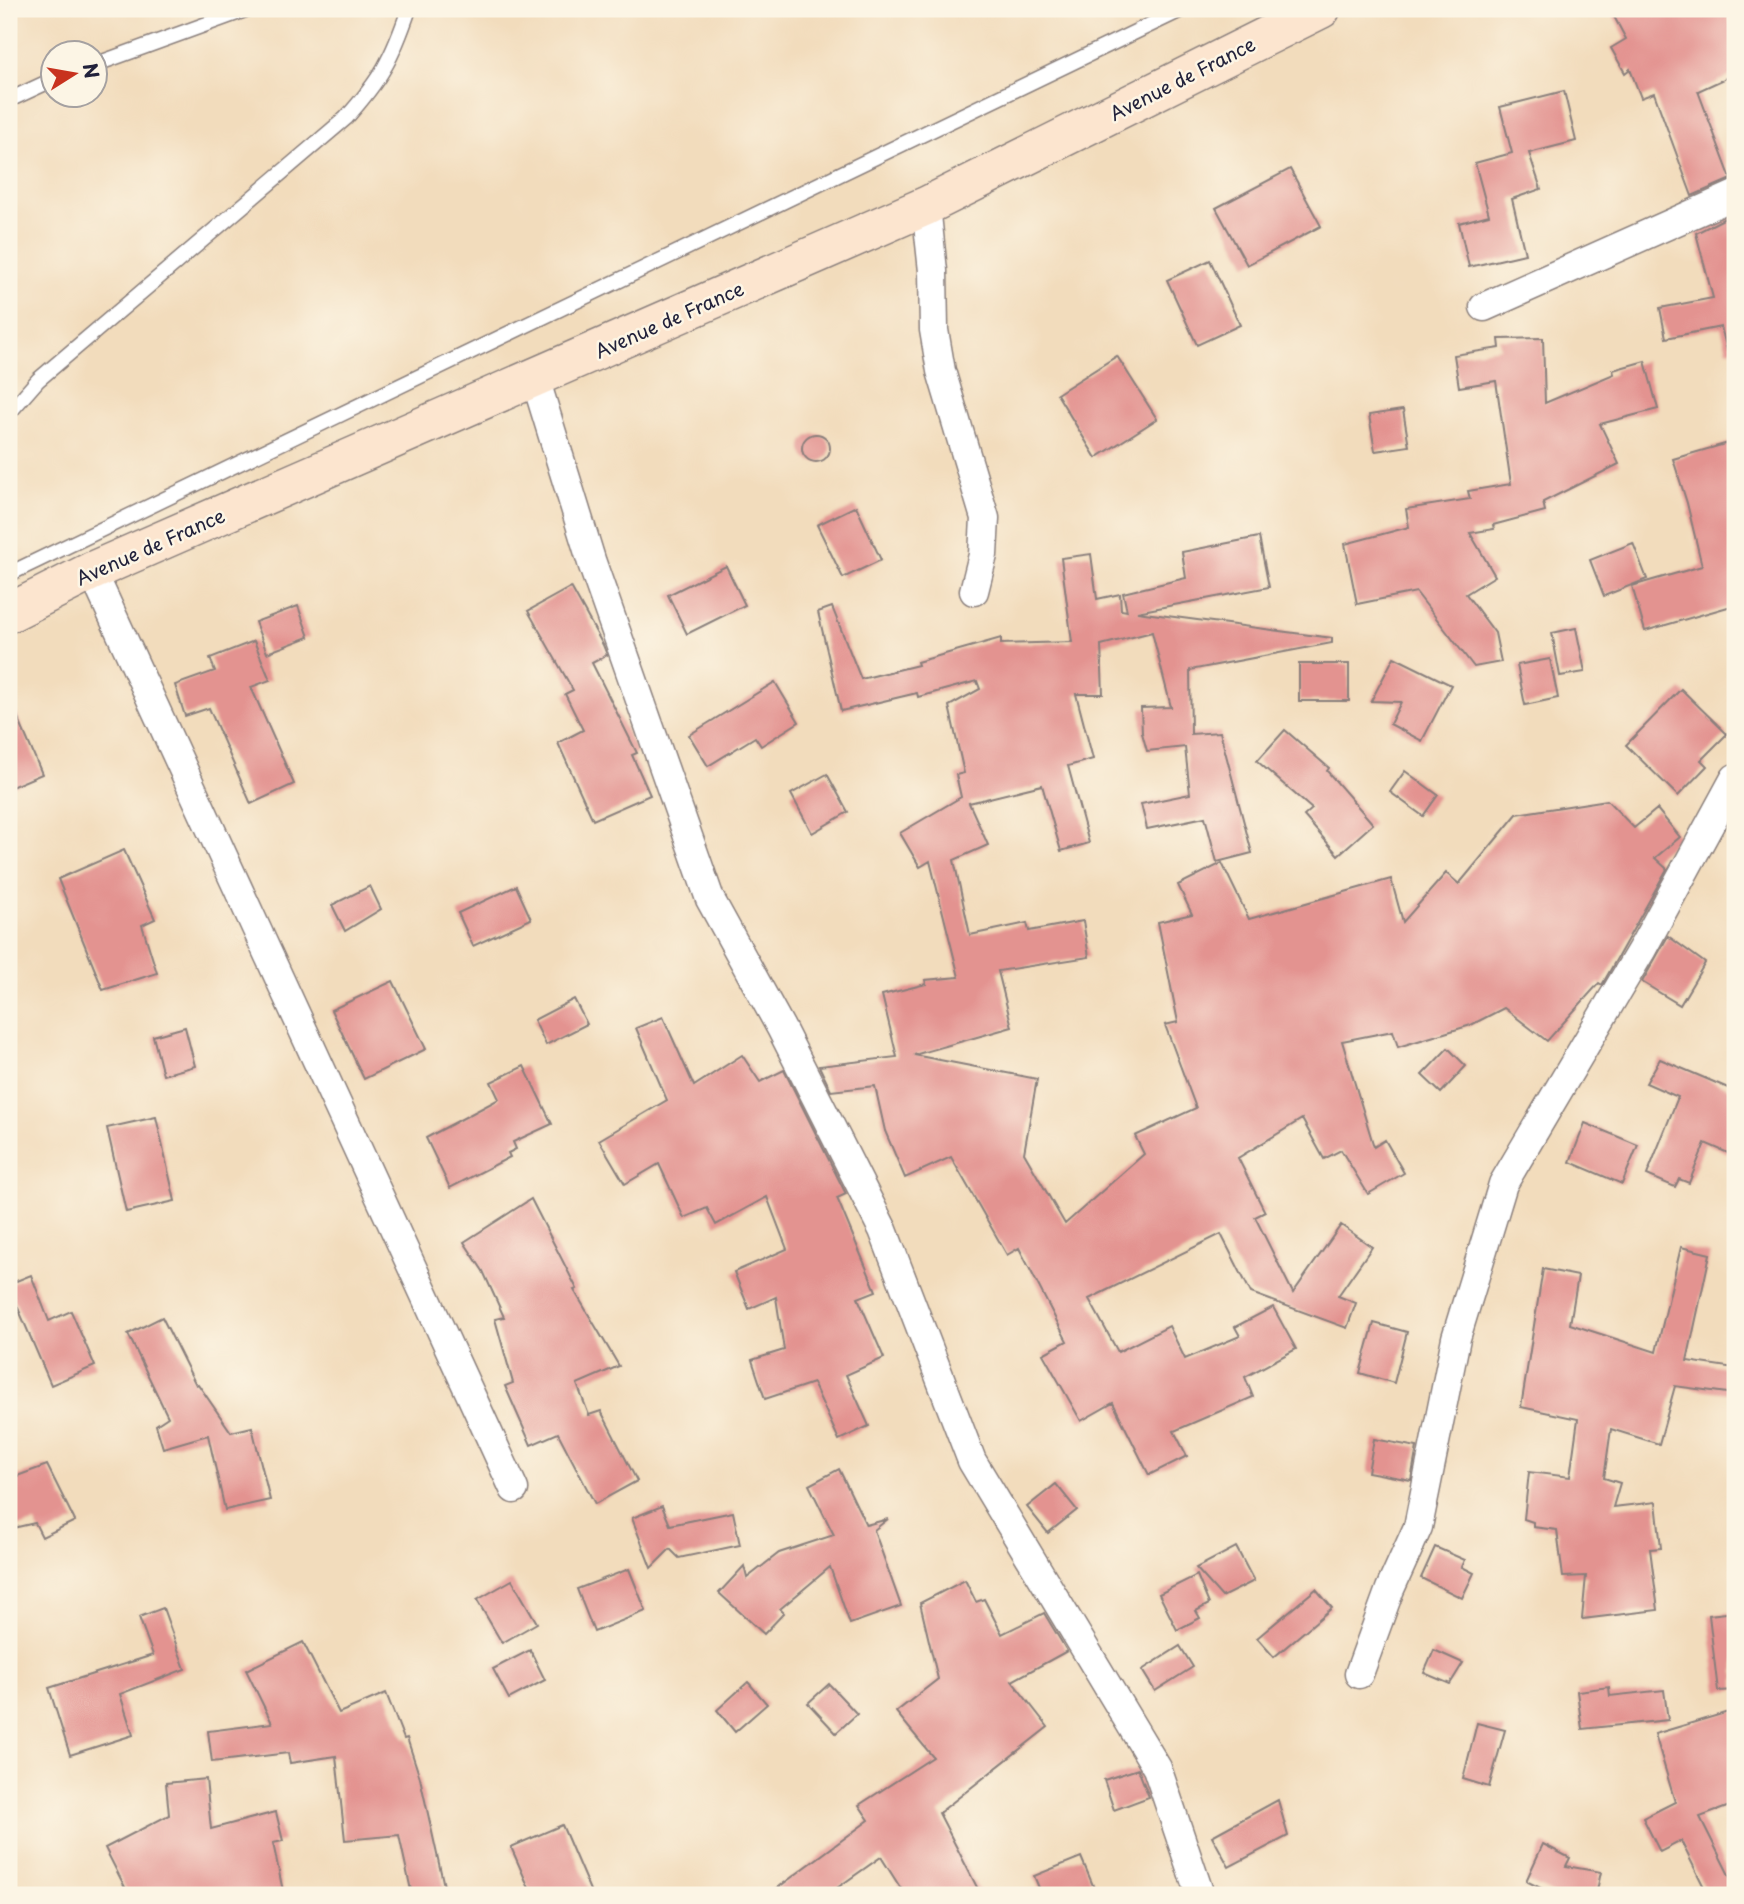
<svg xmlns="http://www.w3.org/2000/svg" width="1744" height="1904" viewBox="0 0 1744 1904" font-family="'Playpen Sans',sans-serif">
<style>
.building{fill:#e39390}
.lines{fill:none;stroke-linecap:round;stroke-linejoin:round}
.lane-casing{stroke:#8a7f7c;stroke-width:17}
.street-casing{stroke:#8a7f7c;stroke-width:31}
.secondary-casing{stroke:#8a7f7c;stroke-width:41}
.lane{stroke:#fff;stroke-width:14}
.street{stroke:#fff;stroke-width:28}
.secondary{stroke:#fce5cf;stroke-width:38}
.labels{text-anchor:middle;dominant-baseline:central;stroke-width:5;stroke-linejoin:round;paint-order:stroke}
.street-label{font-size:19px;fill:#22223b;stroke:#fcf5e5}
</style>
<rect width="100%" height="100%" fill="#fcf5e5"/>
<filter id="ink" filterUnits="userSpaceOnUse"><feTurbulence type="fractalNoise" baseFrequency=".0143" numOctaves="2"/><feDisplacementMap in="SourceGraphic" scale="14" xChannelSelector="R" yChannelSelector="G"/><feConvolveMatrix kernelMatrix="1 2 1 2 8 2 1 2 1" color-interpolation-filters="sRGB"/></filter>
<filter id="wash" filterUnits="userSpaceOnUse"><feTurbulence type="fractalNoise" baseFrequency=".00686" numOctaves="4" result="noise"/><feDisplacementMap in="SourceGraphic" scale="28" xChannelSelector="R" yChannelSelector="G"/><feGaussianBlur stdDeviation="1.57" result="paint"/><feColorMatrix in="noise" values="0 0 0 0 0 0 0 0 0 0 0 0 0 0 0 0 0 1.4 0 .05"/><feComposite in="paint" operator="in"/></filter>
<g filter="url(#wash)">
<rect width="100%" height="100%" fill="#f2dcbc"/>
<g id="blocks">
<g class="building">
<path d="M1610,9H1724L1735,32V74L1698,91L1731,179L1692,196L1654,93L1641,98L1630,69L1625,73L1611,48L1626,39Z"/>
<path d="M1564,91L1576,141L1529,153L1541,189L1512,199L1525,254L1469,267L1459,223L1489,215L1475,163L1512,153L1500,107Z"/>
<path d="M1290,169L1321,226L1247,265L1216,208Z"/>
<path d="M1735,213V349L1727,350L1721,327L1666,338L1660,308L1713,298L1696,233Z"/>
<path d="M1210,260L1240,325L1197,345L1167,280Z"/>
<path d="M1543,338L1545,403L1614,374L1613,370L1645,361L1658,409L1600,424L1619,464L1543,502L1545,511L1493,525L1494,529L1470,533L1495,576L1466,594L1495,633L1501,662L1474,667L1416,592L1357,604L1345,544L1409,527L1406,509L1470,499L1468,491L1511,484L1496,381L1459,387L1454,355L1500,348L1499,339Z"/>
<path d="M1117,356L1157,419L1096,458L1057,394Z"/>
<path d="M1403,410L1409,446L1375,451L1369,415Z"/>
<circle cx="816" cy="448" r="14"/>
<path d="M1735,441V605L1645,631L1632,586L1702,566L1687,503L1673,459Z"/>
<path d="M856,506L881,560L843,578L817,525Z"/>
<path d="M1259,537L1269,587L1137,612L1332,638V643L1190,670L1191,734L1220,732L1252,853L1217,862L1205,817L1147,829L1141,804L1190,794L1185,747L1147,751L1142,733L1141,708L1171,707L1152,632L1101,645L1103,694H1076L1093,759L1068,766L1089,843L1061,851L1042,785L969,803L988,845L954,860L970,935L1027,923L1029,931L1083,921L1089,957L998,971L1012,1027L914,1055L1037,1079L1024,1153L1065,1224L1144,1154L1135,1136L1196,1108L1165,1025L1178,1022L1158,922L1192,914L1178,885L1222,863L1249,919L1391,879L1403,922L1446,873L1459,884L1517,814L1607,800L1634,828L1657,809L1680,837L1655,858L1667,869L1602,985L1599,983L1547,1041L1504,1008L1471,1025L1398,1047L1393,1031L1342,1041L1374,1147L1385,1140L1404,1173L1368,1194L1341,1150L1324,1159L1302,1119L1238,1158L1265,1212L1255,1217L1293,1293L1341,1225L1372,1247L1338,1296L1356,1303L1347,1328L1251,1293L1221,1234L1089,1299L1118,1352L1169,1326L1185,1359L1240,1336L1235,1327L1273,1307L1296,1349L1245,1377L1253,1397L1174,1431L1187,1456L1149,1475L1113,1403L1081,1421L1043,1354L1067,1341L1019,1248L1007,1255L951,1157L905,1178L885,1131L875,1086L831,1091L819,1066L897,1057L882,995L926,984L925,980L959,977L930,861L920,867L900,833L961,797L956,775L964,773L949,706L980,689L977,681L918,697L917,693L841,711L818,612L832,607L861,679L918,665L917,662L1001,638V644L1072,642L1061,558L1091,554L1097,599L1120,594L1121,610L1127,611L1123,593L1186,578L1182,552Z"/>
<path d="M1633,543L1647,579L1604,596L1590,560Z"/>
<path d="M726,566L745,605L687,634L668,595Z"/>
<path d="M571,587L603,645L607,655L592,663L637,753L632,755L650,795L593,820L558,743L583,730L565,694L573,690L528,611Z"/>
<path d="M298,606L309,637L267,653L255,622Z"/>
<path d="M1576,628L1585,672L1560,676L1552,633Z"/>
<path d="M254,641L270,680L251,687L294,784L251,804L209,708L185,716L175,685L215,671L210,658Z"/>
<path d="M1394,657L1451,685L1422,741L1390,724L1401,702L1371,701Z"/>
<path d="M1550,659L1558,698L1525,705L1517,665Z"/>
<rect x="1299" y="664" width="50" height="37"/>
<path d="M775,682L799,722L761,746L755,737L708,766L689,735Z"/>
<path d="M1681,689L1727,734L1701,760L1707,766L1678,796L1626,745Z"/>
<path d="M9,697L42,774L9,788Z"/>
<path d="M1285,730L1329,768L1327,771L1373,824L1338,855L1304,816L1312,809L1257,761Z"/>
<path d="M1405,771L1438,795L1423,816L1390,792Z"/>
<path d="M827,774L848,812L812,833L791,794Z"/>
<path d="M124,850L155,919L142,925L157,973L103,990L58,879Z"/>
<path d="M370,886L381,909L345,931L332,905Z"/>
<path d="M516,886L531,919L473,946L458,913Z"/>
<path d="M1668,936L1705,963L1680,1005L1642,982Z"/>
<path d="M393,981L426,1049L364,1079L331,1010Z"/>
<path d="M574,999L587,1024L546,1045L534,1020Z"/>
<path d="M663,1017L694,1086L742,1055L760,1082L784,1070L846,1194L837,1198L876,1291L858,1298L884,1358L846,1375L869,1426L839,1440L813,1383L765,1399L752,1360L784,1350L776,1297L749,1309L734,1272L787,1249L767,1197L716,1225L707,1208L684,1218L659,1164L625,1184L599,1140L667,1100L636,1028Z"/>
<path d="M185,1027L195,1066L163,1075L153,1036Z"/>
<path d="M1448,1048L1466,1066L1441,1093L1422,1075Z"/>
<path d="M1660,1059L1735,1091V1156L1705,1143L1689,1183L1679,1179L1675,1187L1647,1175L1678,1097L1646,1083Z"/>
<path d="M524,1066L552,1124L513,1142L516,1149L508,1153L510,1157L450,1188L426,1138L499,1099L491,1082Z"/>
<path d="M156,1117L175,1201L126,1212L107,1128Z"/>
<path d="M1585,1123L1638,1145L1622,1184L1570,1162Z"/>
<path d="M531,1199L577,1289L574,1290L619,1366L577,1384L589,1415L601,1411L637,1481L595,1504L558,1433L531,1445L505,1386L513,1383L495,1319L504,1317L483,1271L464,1242Z"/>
<path d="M1681,1247L1710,1254L1687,1361L1735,1368V1394L1675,1386L1659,1444L1611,1429L1604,1478L1620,1483L1613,1507L1656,1502L1661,1548L1650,1549L1658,1610L1582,1619L1586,1576L1563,1577L1557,1530L1533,1527V1522L1524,1519L1529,1472L1570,1477L1578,1419L1521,1407L1543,1269L1578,1276L1570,1324L1656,1352Z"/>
<path d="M31,1275L49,1321L71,1311L95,1366L51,1385L9,1287V1284Z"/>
<path d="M162,1317L196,1385L198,1384L231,1432L252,1427L270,1500L225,1510L208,1435L163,1448L156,1425L168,1417L128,1334Z"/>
<path d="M1374,1323L1407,1332L1394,1383L1360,1373Z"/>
<path d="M1374,1439L1417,1447L1411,1480L1368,1472Z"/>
<path d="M47,1465L75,1521L42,1537L35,1523L9,1529V1479Z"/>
<path d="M839,1469L866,1525L888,1519L874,1530L901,1606L850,1624L830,1567L780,1609L784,1613L764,1634L719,1593L744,1566L747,1578L779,1553L834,1535L809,1485Z"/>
<path d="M1056,1484L1077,1510L1048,1533L1027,1507Z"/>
<path d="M662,1506L670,1525L733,1512L740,1545L679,1558L670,1549L651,1568L632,1518Z"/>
<path d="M1236,1547L1254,1581L1222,1597L1196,1568Z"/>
<path d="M1435,1547L1465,1560L1462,1567L1474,1573L1462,1598L1421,1578Z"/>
<path d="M629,1569L646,1611L594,1632L577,1589Z"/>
<path d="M1197,1575L1209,1604L1196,1611L1200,1618L1177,1630L1159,1594Z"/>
<path d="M512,1580L537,1623L502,1643L477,1600Z"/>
<path d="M965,1580L976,1602L984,1599L1002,1634L1044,1613L1067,1651L1012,1681L1048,1727L939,1813L981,1895H905L881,1857L827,1895H768L869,1820L859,1805L933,1757L896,1712L938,1679L920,1603Z"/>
<path d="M1316,1589L1332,1608L1274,1657L1257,1638Z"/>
<path d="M163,1608L185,1669L120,1694L133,1735L70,1755L49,1688L153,1655L139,1617Z"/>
<path d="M1735,1612V1690L1718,1691L1709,1615Z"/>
<path d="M303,1642L339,1713L386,1693L404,1739L407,1738L420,1778L446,1895H412L399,1835L345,1840L336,1756L290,1763L288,1753L212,1762L208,1731L272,1723L246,1670Z"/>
<path d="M1180,1646L1193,1667L1155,1691L1142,1670Z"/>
<path d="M530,1650L545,1680L509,1699L493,1669Z"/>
<path d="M1434,1650L1463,1663L1450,1684L1424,1673Z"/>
<path d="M748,1682L767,1704L735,1732L717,1710Z"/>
<path d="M829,1684L857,1714L836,1733L808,1703Z"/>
<path d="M1609,1687L1610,1696L1664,1690L1668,1720L1582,1729L1577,1691Z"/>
<path d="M1735,1710V1804L1700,1817L1735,1887V1895H1708L1681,1841L1660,1852L1643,1818L1675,1802L1655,1734Z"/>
<path d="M1477,1723L1505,1730L1489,1787L1463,1779Z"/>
<path d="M1138,1769L1149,1797L1114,1810L1104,1780Z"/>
<path d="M206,1779L211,1829L276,1812L283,1841L273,1843L283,1891L261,1895H129L105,1848L169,1815L166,1783Z"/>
<path d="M1278,1800L1288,1836L1229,1867L1212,1836Z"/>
<path d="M562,1825L592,1895H532L511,1847Z"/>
<path d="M1543,1844L1570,1858L1566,1866L1601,1872L1596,1895H1555L1526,1881Z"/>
<path d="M1081,1857L1097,1895H1042L1034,1876Z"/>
</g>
</g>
</g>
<g filter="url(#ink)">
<use href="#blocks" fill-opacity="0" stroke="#8a7f7c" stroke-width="2"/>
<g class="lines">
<g class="lane-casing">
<g id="lane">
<path d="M94,65L248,9"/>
<path d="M9,100L52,80"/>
<path d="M9,413L38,380L346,118C381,79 392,59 409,9"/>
<path d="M9,574L1183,9"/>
</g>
</g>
<g class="street-casing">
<g id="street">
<path d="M926,206L933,271L934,330L941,371L985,518L983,555L974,591"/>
<path d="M1484,307L1735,195"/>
<path d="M535,378L592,563L710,899L781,1028L883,1230L972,1461L1157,1768L1200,1895"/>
<path d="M92,571L514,1489"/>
<path d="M1359,1674L1390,1589L1418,1527L1456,1338L1503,1184L1642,949L1735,778"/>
</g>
</g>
<g class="secondary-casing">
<path id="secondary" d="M9,613L92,571L926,206L1321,9"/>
</g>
<use href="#lane" class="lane"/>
<use href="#street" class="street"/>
<use href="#secondary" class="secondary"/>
</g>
</g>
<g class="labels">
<g class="street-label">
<text transform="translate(1182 78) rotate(-27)">Avenue de France</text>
<text transform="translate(669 319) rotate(-24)">Avenue de France</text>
<text transform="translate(150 546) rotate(-24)">Avenue de France</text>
</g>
</g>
<rect width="1744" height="1904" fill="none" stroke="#fcf5e5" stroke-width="35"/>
<g transform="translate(74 74) rotate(79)"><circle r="33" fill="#fcf5e5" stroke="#a5a1a1" stroke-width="2"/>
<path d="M0-5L12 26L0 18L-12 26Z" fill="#c8321e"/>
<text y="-10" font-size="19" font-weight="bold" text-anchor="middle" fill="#22223b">N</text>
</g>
</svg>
